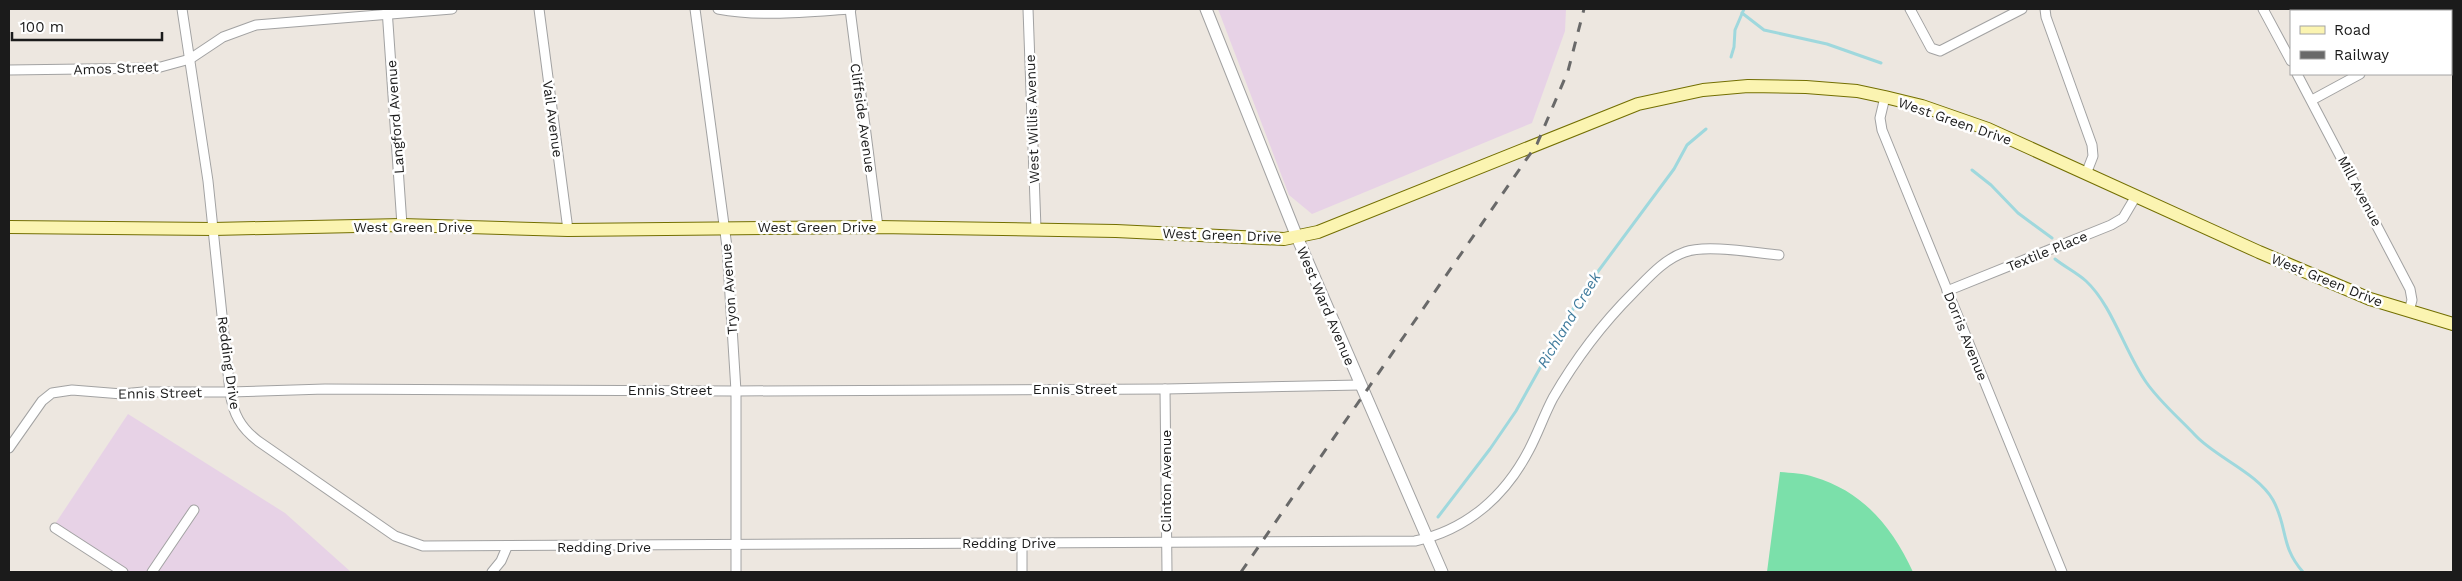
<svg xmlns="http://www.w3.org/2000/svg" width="2462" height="581" viewBox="0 0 2462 581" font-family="'Work Sans',sans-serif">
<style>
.industrial{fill:#e7d2e6}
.pitch{fill:#7be0aa}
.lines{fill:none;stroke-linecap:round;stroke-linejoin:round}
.stream{stroke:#9fd8dd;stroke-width:3}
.minor-casing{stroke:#a2a2a2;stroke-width:11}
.tertiary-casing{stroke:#a2a2a2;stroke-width:13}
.secondary-casing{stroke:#736f02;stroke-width:14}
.minor{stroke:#fff;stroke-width:9}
.tertiary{stroke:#fff;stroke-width:11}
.secondary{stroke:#fbf4b1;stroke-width:12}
.rail{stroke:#696969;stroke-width:3;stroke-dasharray:10 10;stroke-linecap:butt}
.labels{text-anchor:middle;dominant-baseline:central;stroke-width:5;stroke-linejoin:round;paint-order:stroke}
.street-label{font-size:14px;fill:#1b1b1b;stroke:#fff}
.water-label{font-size:15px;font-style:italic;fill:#417c9d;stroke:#fff}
</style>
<rect width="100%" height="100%" fill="#ede7e0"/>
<g class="industrial">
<path d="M1218,9H1566L1565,31L1532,123L1312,214L1289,195Z"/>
<path d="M128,414L285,513L351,572H127L55,524Z"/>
</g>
<path class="pitch" d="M1780,472C1791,473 1804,473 1814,477C1864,492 1892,527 1913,572H1767Z"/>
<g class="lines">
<g class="stream">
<path d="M1742,13L1764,30L1827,44L1881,63"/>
<path d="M1731,57L1734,47L1735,30L1744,9"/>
<path d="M1972,170L1991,185L2018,213L2052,238"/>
<path d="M2055,259C2065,267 2077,273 2086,281C2112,305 2125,352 2146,382C2159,401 2179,418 2195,435C2215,457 2258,473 2273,500C2288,527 2280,546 2303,572"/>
<path d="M1438,517L1490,449L1516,411L1582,293L1674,169L1687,145L1706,129"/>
</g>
<g class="minor-casing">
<g id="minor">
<path d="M182,9L208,181L230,392C233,414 241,428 258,441L395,536L423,546L1415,541C1467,530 1505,496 1529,450C1538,433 1544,415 1553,398C1575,360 1601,325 1633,293C1648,278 1664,259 1685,252C1706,244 1756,253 1779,255"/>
<path d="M387,9L402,225"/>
<path d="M539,9L568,230"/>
<path d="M695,9L727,247L736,391V572"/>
<path d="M718,9C761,17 806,12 851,9"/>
<path d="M850,9L878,227"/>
<path d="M1028,9L1036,229"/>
<path d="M1910,9L1931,48L1940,51L2022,9"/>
<path d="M2045,9L2046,17L2092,145L2093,156L2086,174"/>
<path d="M2263,9L2291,61"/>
<path d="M2451,25L2453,24"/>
<path d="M9,70L157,68L190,59L223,37L256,25L452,9"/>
<path d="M2297,74L2410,289L2412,300L2409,311"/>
<path d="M1885,97L1880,118L1882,130L2062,572"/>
<path d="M2312,100L2360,74"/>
<path d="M1947,291L2111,225L2123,218L2136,196"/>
<path d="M1165,389L1167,572"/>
<path d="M9,448L42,401L52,393L72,390L122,394L143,392H230L325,389L736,391L1165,389L1360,385"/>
<path d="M55,528L123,572"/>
<path d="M152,572L194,510"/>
<path d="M492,572L501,561L507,547"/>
<path d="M1022,572V543"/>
</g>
</g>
<g class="tertiary-casing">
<path id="tertiary" d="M1206,9L1297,237L1442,572"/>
</g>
<g class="secondary-casing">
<path id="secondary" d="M9,227L213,229L402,225L568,230L878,227L1116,231L1284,239L1318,232L1638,104L1703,90L1748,86L1806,87L1857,91L1885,97L1922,106L1988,129L2259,252L2370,299L2453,324"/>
</g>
<use href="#minor" class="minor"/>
<use href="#tertiary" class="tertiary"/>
<use href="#secondary" class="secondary"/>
<path class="rail" d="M1241,572L1537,144L1568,71L1584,9"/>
</g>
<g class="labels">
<g class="street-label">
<text transform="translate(116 68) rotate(-2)">Amos Street</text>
<text transform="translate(395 117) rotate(-94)">Langford Avenue</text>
<text transform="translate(863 118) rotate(82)">Cliffside Avenue</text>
<text transform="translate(553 119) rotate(82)">Vail Avenue</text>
<text transform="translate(1032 119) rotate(-92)">West Willis Avenue</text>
<text transform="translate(1955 121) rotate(19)">West Green Drive</text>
<text transform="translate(2360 191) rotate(62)">Mill Avenue</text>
<text x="413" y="227">West Green Drive</text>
<text x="817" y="227">West Green Drive</text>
<text transform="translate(1222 235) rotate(2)">West Green Drive</text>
<text transform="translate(2047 251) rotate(-22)">Textile Place</text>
<text transform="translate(2327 280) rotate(22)">West Green Drive</text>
<text transform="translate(729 289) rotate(-94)">Tryon Avenue</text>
<text transform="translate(1326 306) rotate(67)">West Ward Avenue</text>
<text transform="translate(1966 336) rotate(68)">Dorris Avenue</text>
<text transform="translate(229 363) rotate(82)">Redding Drive</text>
<text x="1075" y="389">Ennis Street</text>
<text x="670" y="390">Ennis Street</text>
<text transform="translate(160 393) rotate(-1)">Ennis Street</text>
<text transform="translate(1166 481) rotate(-90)">Clinton Avenue</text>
<text x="1009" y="543">Redding Drive</text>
<text x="604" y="547">Redding Drive</text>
</g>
<g class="water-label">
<text transform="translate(1569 320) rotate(-59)">Richland Creek</text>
</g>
</g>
<rect width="2462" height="581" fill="none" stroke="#1b1b1b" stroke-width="20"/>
<rect x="2290" y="10" width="162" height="65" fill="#ffffff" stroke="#a4a4a4"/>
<rect x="2300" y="26" width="25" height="8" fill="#fbf4b1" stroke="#a4a4a4"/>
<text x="2334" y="35" font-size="15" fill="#1b1b1b">Road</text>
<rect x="2300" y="51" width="25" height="8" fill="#696969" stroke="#a4a4a4"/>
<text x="2334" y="60" font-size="15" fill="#1b1b1b">Railway</text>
<path d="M12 32v8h150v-8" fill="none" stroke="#1b1b1b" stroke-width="2.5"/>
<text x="20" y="32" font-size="15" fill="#1b1b1b" stroke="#ffffff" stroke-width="4" paint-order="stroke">100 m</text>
</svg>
